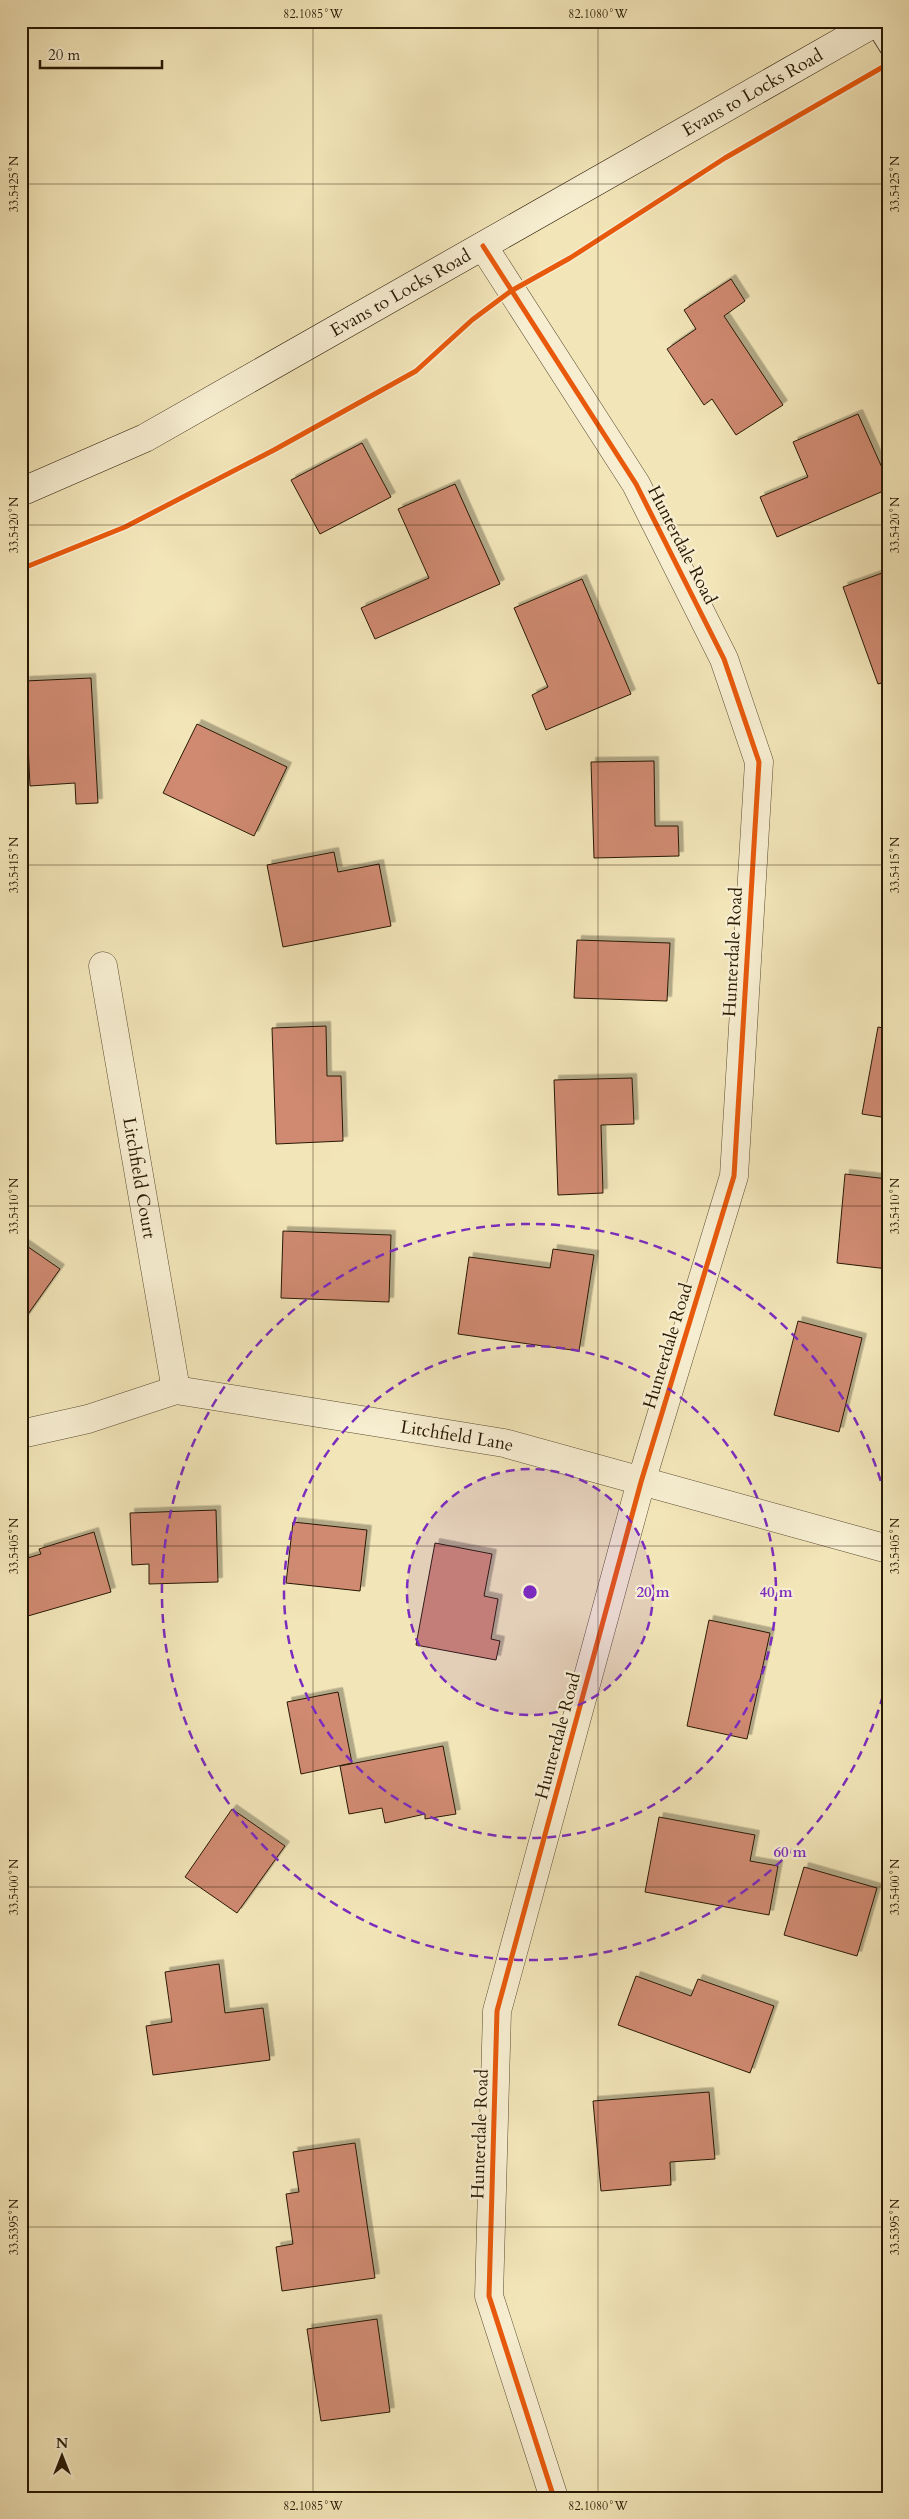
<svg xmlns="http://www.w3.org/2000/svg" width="909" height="2519" viewBox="0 0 909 2519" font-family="Cardo,serif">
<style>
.building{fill:#cf8a71;stroke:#281904;filter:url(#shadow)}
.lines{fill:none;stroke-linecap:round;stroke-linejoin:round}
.lane-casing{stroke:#5a4c31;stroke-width:18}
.street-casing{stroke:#5a4c31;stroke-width:29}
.secondary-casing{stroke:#281904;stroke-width:29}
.lane{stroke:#f7eed1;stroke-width:16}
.street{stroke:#f7eed1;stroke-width:28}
.secondary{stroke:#f7eed1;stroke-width:28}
.cycleway-casing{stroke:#f7eed1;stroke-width:8}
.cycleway{stroke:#e8590c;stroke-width:5}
.ticks{fill:none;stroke:#281904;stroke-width:1;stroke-opacity:0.45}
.ring{fill:none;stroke:#7b2cbf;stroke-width:2.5;stroke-dasharray:9 6}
.labels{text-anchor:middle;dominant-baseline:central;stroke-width:4.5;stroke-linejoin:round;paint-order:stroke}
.street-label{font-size:18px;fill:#281904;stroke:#f7eed1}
.centre{fill:#7b2cbf;stroke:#f7eed1;stroke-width:2.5}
.ring-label{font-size:15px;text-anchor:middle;font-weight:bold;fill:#7b2cbf;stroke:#f7eed1;stroke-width:4.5;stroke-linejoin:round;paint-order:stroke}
.neatline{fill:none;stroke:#281904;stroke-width:2}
.ticks-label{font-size:12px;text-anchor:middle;fill:#281904}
</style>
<defs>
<filter id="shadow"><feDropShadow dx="4.5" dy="-4.5" stdDeviation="0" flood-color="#0004"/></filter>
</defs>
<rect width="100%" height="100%" fill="#f2e5b8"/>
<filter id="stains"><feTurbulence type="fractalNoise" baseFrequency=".004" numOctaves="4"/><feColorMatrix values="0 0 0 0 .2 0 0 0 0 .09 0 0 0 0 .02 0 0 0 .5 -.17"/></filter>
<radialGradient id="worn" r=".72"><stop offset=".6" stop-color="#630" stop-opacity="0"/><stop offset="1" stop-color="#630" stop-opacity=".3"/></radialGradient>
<g class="building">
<path d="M731,279L745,301L724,316L783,405L736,435L712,399L704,405L667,349L696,329L684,310Z"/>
<path d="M858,414L888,481V489L777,537L760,497L808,477L793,442Z"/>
<path d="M362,443L391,497L320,534L291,480Z"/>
<path d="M455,484L500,584L375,639L361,608L429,578L398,509Z"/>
<path d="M888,571V681L878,684L843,587Z"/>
<path d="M582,579L631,694L546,730L532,695L548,687L514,608Z"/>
<path d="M91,678L98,803L76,804L75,783L30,786L25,681Z"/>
<path d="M197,724L287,767L254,836L163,793Z"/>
<path d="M654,761L655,826H678L679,856L594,858L591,762Z"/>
<path d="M882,762H888V831H885Z"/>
<path d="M334,852L338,872L379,864L391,926L283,947L267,865Z"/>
<path d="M884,936H888V986H885Z"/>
<path d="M577,940L670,943L667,1001L574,998Z"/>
<path d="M326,1026L327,1076H341L343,1141L276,1144L272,1028Z"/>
<path d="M878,1027L888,1029V1118L862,1114Z"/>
<path d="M632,1078L634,1124L601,1125L603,1193L558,1195L554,1080Z"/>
<path d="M845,1174L888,1179V1269L837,1263Z"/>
<path d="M283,1231L391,1235L389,1302L281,1298Z"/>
<path d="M21,1242L60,1269L21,1324Z"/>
<path d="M553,1249L594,1255L579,1351L458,1334L469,1257L550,1268Z"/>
<path d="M798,1321L862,1338L839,1432L774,1415Z"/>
<path d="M216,1510L218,1582L149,1584V1564L132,1565L130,1513Z"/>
<path d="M293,1522L367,1530L360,1591L286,1583Z"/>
<path d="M94,1532L111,1592L21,1618V1560L41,1554L39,1549Z"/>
<path d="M435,1543L492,1554L484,1596L498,1599L491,1639L500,1641L496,1660L416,1645Z"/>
<path d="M709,1620L770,1633L747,1739L687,1726Z"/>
<path d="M338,1692L352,1763L301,1774L287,1702Z"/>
<path d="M443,1746L456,1814L425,1819V1814L385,1823L382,1808L349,1814L340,1766Z"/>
<path d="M232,1809L285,1846L237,1913L185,1877Z"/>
<path d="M659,1817L755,1835L750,1861L778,1866L769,1915L645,1892Z"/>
<path d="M804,1867L877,1888L857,1956L784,1935Z"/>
<path d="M219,1964L225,2013L263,2008L270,2060L153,2075L146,2026L172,2022L165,1972Z"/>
<path d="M636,1976L691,1996L698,1979L774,2006L750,2073L618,2025Z"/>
<path d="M709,2092L715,2159L670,2162L671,2185L601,2191L593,2101Z"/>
<path d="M355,2143L375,2278L282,2291L276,2247L293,2244L286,2194L299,2192L293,2152Z"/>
<path d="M377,2319L390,2412L321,2421L307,2329Z"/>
</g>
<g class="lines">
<g class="lane-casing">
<path id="lane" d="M873,24L888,48"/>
</g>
<g class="street-casing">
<g id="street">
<path d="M483,246L636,484L724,659L759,762L734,1176L641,1482L497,2011L489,2296L554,2498"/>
<path id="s1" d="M103,966L176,1390"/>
<path id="s2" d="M21,1434L88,1419L176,1390L504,1443L888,1549"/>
</g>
</g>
<g class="secondary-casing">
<g id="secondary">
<path id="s3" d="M21,492L145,438L878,21"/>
</g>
</g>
<use href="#lane" class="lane"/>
<use href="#street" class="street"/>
<use href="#secondary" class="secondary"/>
<g class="cycleway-casing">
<g id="cycleway">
<path d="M483,246L636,484L724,659L759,762L734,1176L641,1482L497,2011L489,2296L554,2498"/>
<path d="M21,569L125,527L274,450L416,371L472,320L511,291L570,258L725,158L888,64"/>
</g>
</g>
<use href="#cycleway" class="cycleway"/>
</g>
<path class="ticks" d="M28,21V2498M313,21V2498M598,21V2498M883,21V2498M21,184H888M21,525H888M21,865H888M21,1206H888M21,1546H888M21,1887H888M21,2227H888"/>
<circle cx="530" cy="1592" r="123" fill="#7b2cbf" fill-opacity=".12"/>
<g class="ring">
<circle cx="530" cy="1592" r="123"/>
<circle cx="530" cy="1592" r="246"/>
<path d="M887 1681A368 368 0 1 1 887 1503"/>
</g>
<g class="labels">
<g class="street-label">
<text stroke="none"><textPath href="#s3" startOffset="834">Evans to Locks Road</textPath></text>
<text stroke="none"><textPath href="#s3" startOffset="429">Evans to Locks Road</textPath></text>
<text transform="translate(682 545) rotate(63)">Hunterdale Road</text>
<text transform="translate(733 952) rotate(-87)">Hunterdale Road</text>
<text stroke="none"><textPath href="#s1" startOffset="215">Litchfield Court</textPath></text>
<text transform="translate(668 1346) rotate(-73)">Hunterdale Road</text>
<text stroke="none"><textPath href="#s2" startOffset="446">Litchfield Lane</textPath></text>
<text transform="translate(558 1736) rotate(-75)">Hunterdale Road</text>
<text transform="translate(480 2134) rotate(-88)">Hunterdale Road</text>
</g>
</g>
<circle cx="530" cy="1592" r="8" class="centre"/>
<g class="ring-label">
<text x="653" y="1597">20 m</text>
<text x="776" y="1597">40 m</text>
<text x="790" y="1857">60 m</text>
</g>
<rect width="909" height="2519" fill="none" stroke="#f2e5b8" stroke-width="55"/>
<g transform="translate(62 2456)" stroke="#f7eed1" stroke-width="4" paint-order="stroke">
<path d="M0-4L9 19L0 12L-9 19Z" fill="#281904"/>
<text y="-8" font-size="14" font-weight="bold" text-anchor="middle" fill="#281904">N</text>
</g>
<path d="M40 60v8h122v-8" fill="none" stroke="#281904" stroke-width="2.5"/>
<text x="48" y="60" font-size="15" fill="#281904" stroke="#f7eed1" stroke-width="4" paint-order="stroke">20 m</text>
<rect x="28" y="28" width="854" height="2464" class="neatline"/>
<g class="ticks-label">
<text x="313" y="18">82.1085°W</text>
<text x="598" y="18">82.1080°W</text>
<text transform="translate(14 184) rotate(-90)" y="4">33.5425°N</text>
<text transform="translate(895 184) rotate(-90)" y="4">33.5425°N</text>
<text transform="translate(14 525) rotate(-90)" y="4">33.5420°N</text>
<text transform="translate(895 525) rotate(-90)" y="4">33.5420°N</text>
<text transform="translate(14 865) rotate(-90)" y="4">33.5415°N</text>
<text transform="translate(895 865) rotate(-90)" y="4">33.5415°N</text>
<text transform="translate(14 1206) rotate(-90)" y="4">33.5410°N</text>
<text transform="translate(895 1206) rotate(-90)" y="4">33.5410°N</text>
<text transform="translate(14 1546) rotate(-90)" y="4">33.5405°N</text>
<text transform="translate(895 1546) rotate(-90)" y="4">33.5405°N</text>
<text transform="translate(14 1887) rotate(-90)" y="4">33.5400°N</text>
<text transform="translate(895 1887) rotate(-90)" y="4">33.5400°N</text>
<text transform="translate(14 2227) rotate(-90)" y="4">33.5395°N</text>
<text transform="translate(895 2227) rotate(-90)" y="4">33.5395°N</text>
<text x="313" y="2510">82.1085°W</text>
<text x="598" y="2510">82.1080°W</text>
</g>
<rect width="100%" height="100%" filter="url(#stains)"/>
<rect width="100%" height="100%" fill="url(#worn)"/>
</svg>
